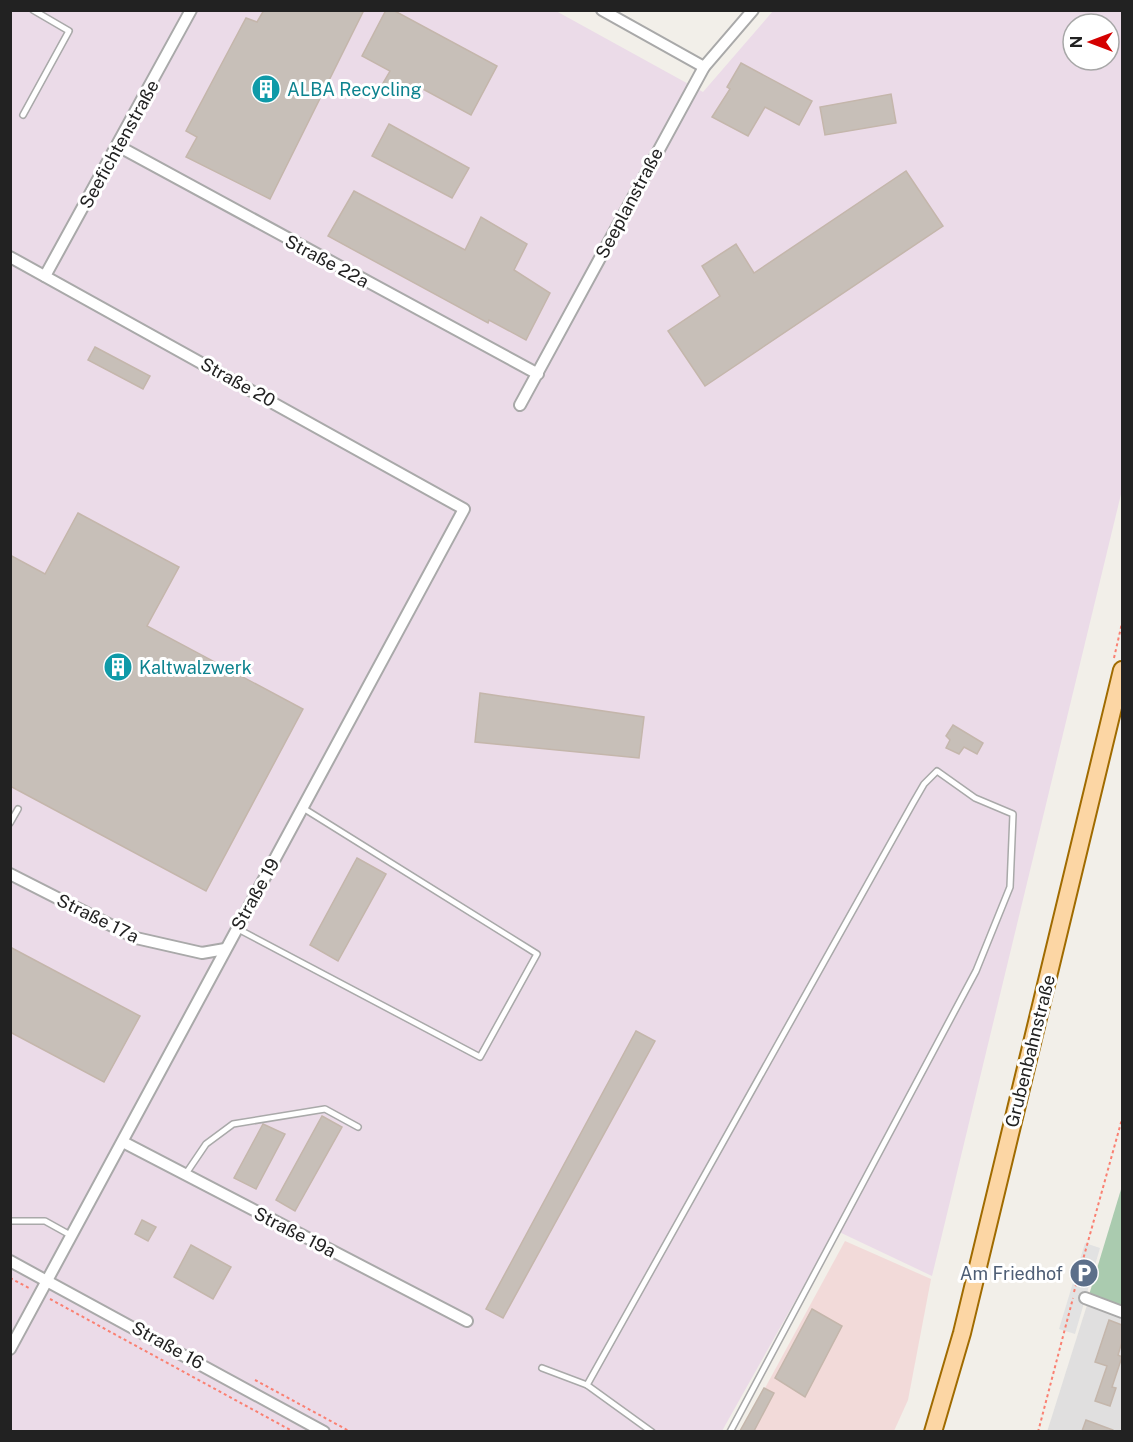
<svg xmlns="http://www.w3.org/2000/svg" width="1133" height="1442" viewBox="0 0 1133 1442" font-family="'Public Sans',sans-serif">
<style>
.residential{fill:#e0dfdf}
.commercial{fill:#f2dad9}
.industrial{fill:#ebdbe8;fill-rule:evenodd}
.cemetery{fill:#aacbaf}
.parking{fill:#e2e2e2}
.building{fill:#c7bfb8;stroke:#c4b6ab;stroke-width:1.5}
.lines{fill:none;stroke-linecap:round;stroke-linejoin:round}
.service-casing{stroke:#a9a9a9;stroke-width:8}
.minor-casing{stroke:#a9a9a9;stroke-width:14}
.primary-casing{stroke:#a06b00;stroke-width:20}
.path{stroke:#fa8072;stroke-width:2;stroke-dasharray:3 3;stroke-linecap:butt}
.service{stroke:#fff;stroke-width:5}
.minor{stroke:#fff;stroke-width:10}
.primary{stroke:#fcd6a4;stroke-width:16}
.labels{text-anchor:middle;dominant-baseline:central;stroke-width:6;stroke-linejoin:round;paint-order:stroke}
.culture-label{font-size:18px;fill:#0d838f;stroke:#fff;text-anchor:start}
.street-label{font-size:18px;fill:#222;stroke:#fff}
.service-label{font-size:18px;fill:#4e5e75;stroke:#fff;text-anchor:end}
</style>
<rect width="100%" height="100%" fill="#f2efe9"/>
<path class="residential" d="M1087,1305L1122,1317V1431L1047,1432Z"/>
<path class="commercial" d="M845,1241L931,1279L908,1400L894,1431L741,1432Z"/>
<path class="industrial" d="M10,11H556L703,92L773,11H1122V490L932,1276L835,1230L722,1431H11ZM1073,24H1109V60H1073Z"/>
<path class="cemetery" d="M1122,1186V1306L1089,1295Z"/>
<path class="parking" d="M1085,1243L1100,1248L1075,1334L1059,1329Z"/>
<g class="building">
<path d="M264,10H364L270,199L186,157L197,137L186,131L230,48L246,18L257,22Z"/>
<path d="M386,10H393L497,66L471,115L421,88L414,101L382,85L390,71L362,56Z"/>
<path d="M741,63L812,101L799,125L765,107L748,136L712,117L730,89L727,87Z"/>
<path d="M891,94L896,123L825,135L820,107Z"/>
<path d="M389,124L469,168L452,198L372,156Z"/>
<path d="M906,171L943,226L705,386L668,331L720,296L702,266L736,244L754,273Z"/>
<path d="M354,191L465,250L481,217L527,244L514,270L550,293L526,340L489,320L488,323L328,236Z"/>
<path d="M95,347L150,376L143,389L88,360Z"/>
<path d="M78,513L179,567L147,626L303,709L206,891L10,786V555L45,574Z"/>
<path d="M480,693L644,717L639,758L475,742Z"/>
<path d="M953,725L983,743L977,754L964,747L959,754L946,748L950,740L946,736Z"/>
<path d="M357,858L386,874L338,961L310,945Z"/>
<path d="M10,947L140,1016L104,1082L10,1032Z"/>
<path d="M636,1031L655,1041L503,1318L486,1309Z"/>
<path d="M322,1116L342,1127L295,1211L276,1200Z"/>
<path d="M263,1124L285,1134L256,1189L234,1178Z"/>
<path d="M142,1220L156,1227L148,1241L135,1234Z"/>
<path d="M191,1245L231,1267L213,1299L174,1277Z"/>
<path d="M812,1309L842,1326L805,1397L775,1378Z"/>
<path d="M1109,1320L1122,1325V1342L1118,1355L1122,1357L1112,1387L1116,1388L1110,1406L1095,1401L1107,1366L1095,1362Z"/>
<path d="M764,1388L774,1393L754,1431H740Z"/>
<path d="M1086,1420L1113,1430V1431H1082Z"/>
</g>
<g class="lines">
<g class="service-casing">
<g id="service">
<path d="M23,115L69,31L33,10"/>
<path d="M10,823L18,809"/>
<path d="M238,929L480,1057L537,954L303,808"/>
<path d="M185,1175L206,1144L233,1124L325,1109L358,1127"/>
<path d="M10,1221H45L72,1236"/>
<path d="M542,1368L587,1385L652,1432"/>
<path d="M587,1385L913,803L924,784L937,771L975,798L1013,814L1010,887L976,971L730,1432"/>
</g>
</g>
<g class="minor-casing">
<g id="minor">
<path d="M602,10L704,67"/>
<path d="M118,146L538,374"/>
<path d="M10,257L464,509L10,1349"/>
<path d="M45,276L191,10"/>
<path d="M520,405L704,67L753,10"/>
<path d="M10,874L136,938L202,953L225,949"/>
<path d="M123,1142L467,1321"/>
<path d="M10,1261L324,1432"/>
<path d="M1085,1298L1122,1312"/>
</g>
</g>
<g class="primary-casing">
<path id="primary" d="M933,1432L962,1333L1122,670"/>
</g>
<g class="path">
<path d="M1114,658L1122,623"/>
<path d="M10,1278L29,1288"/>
<path d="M1074,1292L1122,1119"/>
<path d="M50,1299L294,1432"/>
<path d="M255,1380L351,1432"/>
<path d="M1038,1432L1073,1298"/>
</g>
<use href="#service" class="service"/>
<use href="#minor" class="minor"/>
<use href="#primary" class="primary"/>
</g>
<defs>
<g id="building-disc" transform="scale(1.5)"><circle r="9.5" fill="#0f9aa8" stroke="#fff"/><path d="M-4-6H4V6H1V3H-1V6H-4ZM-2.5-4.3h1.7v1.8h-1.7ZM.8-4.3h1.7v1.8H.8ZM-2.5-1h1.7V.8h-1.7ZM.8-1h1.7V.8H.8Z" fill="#fff"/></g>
<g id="parking-disc" transform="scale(1.5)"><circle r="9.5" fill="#5c6f8a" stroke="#fff"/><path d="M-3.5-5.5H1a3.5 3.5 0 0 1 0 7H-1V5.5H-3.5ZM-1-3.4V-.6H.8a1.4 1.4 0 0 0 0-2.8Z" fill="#fff"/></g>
</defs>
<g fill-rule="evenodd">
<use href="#building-disc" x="266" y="89"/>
<use href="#building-disc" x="118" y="667"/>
<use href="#parking-disc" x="1084" y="1273"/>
</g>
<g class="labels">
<g class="culture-label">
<text x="287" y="89">ALBA Recycling</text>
<text x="139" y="667">Kaltwalzwerk</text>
</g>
<g class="street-label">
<text transform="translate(119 144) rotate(-61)">Seefichtenstraße</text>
<text transform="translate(629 203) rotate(-62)">Seeplanstraße</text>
<text transform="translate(327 261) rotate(28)">Straße 22a</text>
<text transform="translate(238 382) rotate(29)">Straße 20</text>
<text transform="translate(255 894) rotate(-61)">Straße 19</text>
<text transform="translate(98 918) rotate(26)">Straße 17a</text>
<text transform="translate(1030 1051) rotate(-76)">Grubenbahnstraße</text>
<text transform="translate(295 1232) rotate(27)">Straße 19a</text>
<text transform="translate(168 1345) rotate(29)">Straße 16</text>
</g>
<g class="service-label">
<text x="1063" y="1273">Am Friedhof</text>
</g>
</g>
<rect width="1133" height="1442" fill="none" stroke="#222222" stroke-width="24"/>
<g transform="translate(1091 42) rotate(270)"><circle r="28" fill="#ffffff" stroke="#a7a7a7" stroke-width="1.5"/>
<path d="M0-4.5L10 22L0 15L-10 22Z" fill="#d40000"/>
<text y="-9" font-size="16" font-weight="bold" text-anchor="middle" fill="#222222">N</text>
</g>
</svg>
